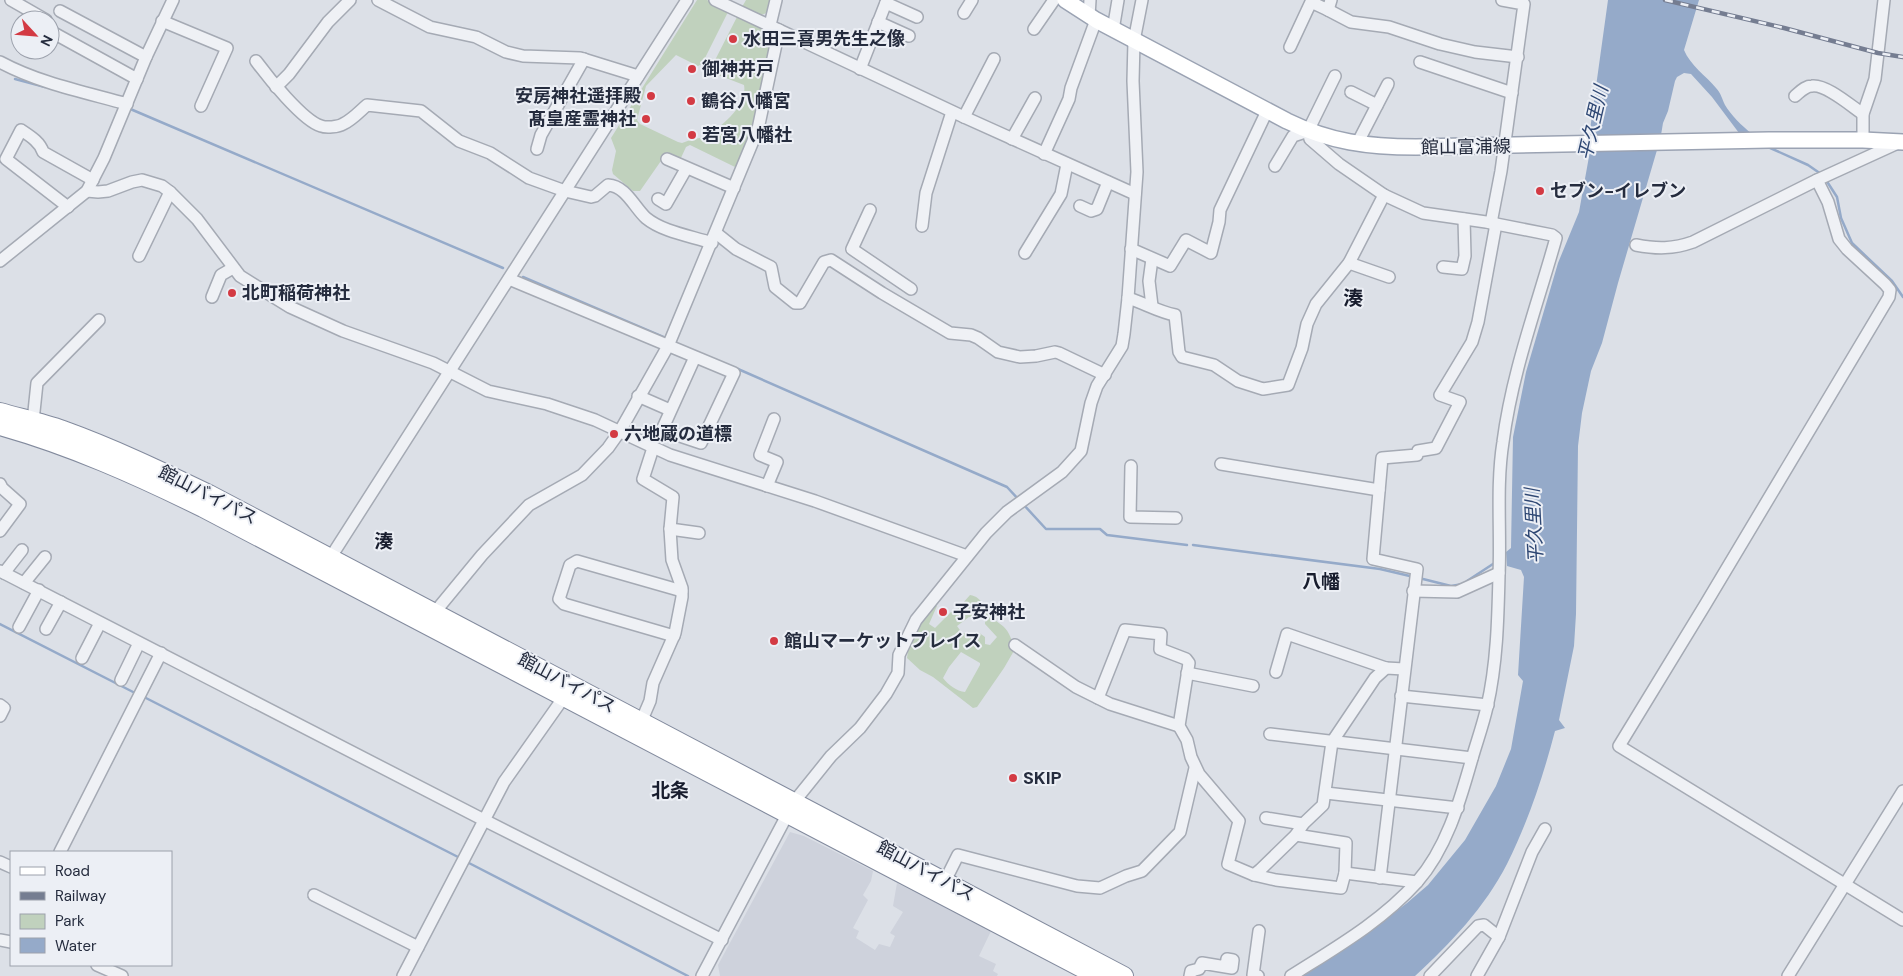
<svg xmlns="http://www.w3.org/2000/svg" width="1903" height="976" viewBox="0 0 1903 976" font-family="'DM Sans','Noto Sans JP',sans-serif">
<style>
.built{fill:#ced2dc}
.green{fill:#c0d1bd;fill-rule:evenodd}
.water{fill:#95aac9}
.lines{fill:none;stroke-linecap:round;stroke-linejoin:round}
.stream{stroke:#95aac9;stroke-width:2.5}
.minor-casing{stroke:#a5aab4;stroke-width:14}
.major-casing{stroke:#9ba3b3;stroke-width:18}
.highway-casing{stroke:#838b9e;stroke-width:20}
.minor{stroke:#eff1f5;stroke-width:11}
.major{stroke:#fff;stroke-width:15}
.highway{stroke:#fff;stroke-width:18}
.rail-casing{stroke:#757d91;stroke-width:4.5}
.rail{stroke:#eceff5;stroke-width:2.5;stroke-dasharray:8;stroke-linecap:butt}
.poi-dot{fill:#d33a43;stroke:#eceff5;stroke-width:2}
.labels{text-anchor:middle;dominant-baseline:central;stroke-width:4;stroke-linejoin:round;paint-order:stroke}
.poi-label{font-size:18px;font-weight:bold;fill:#252c3e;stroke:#eceff5;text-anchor:start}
.street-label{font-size:18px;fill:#252c3e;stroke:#eceff5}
.water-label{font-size:19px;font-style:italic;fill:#2e4773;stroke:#eceff5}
.neighbourhood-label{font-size:19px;font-weight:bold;fill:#181d2e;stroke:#eceff5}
.quarter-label{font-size:20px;font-weight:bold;fill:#181d2e;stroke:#eceff5}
</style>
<rect width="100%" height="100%" fill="#dce0e7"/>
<path class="built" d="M790,832L804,836L873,871L871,881L863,895L868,900L853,928L859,931L856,938L875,950L879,944L890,947L895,936L890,933L903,912L893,906L897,883L991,931L979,956L996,964L993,971L998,974L997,976H720L718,965Z"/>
<g class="green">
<path d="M697,0H707L729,10L702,64L698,66L676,55L646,86L637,120L640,124L678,142L682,143C689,140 698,139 705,136C721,128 748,105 744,85L713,73L711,68L738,15L771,29L775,43L756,128L740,165L735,167L690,145L686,147L680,160L663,158L640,191H633L613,174L612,170L616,151L611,138Z"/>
<path d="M746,0H773L769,12L761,15L742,7Z"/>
<path d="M970,595C983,597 984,609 992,617C997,623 1005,625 1009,634C1011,638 1013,644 1015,649L1004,668L977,707L973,708L933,677L920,670L907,658L909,645L921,619L935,605L937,606L929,624L935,628L951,612H955ZM979,613L985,620V624L997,637L990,645L985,644V637L978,632L970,638L965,633H962L957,626L969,617L973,618ZM961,652L980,663V665L965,692C957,691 948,685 943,678L949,667Z"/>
</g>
<g class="water">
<path d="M1608,0H1699L1684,50C1690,65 1706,76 1716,88C1721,93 1722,99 1725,105C1730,114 1743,127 1751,133H1739L1712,97L1691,74L1684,73L1677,77L1675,81L1668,111L1663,123L1661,135L1589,137Z"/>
<path d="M1657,150L1618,283L1602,343L1591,371L1582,413L1578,446L1576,614L1574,646L1559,720L1565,728L1555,731C1543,777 1528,822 1507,864C1485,907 1450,944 1415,976H1297L1374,928L1407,903L1428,885L1465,840L1496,786L1511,749L1523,681L1518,675L1524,577L1521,570L1507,566L1506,552L1511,548L1513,437L1526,372L1558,263L1579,212L1590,151Z"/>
</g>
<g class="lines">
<g class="stream">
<path d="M15,79L45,87"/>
<path d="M128,108L503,268"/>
<path d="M1768,147L1808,165L1821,174"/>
<path d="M1826,180L1837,197L1841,218L1852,243L1892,281L1903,297"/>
<path d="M523,277L668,339"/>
<path d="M738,369L1007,487L1019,500"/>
<path d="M1023,504L1046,529H1100L1107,535L1187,545"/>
<path d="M1193,545L1380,569L1414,577"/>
<path d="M1419,578L1451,586L1463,584"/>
<path d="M1467,581L1496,562"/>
<path d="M0,624L137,694"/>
<path d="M142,696L460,858"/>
<path d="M467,862L688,976"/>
</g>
<g class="minor-casing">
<g id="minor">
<path d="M11,0L46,20"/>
<path d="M378,0L430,27L476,37L506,52L523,56L580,58L638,76"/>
<path d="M715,0L964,117L1135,194"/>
<path d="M886,3L917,17"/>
<path d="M1328,10L1351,22L1389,27L1440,44L1475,52L1518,57"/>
<path d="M60,11L146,57"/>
<path d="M964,13L972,0"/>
<path d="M1089,16L1090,0"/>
<path d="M162,21L227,48L201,106"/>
<path d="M878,22L909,36"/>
<path d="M770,25L776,0"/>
<path d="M1034,29L1054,0"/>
<path d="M1113,30L1118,0"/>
<path d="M50,31L137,79"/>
<path d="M1290,47L1311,2L1328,10L1331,0"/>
<path d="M256,61C267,76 303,121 321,126C326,128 338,127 343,124C352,120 360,111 367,105L421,111L459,141L490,153L529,178L565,191L591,197L595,196L608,185C626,186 634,207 646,218C663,232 691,236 712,243"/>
<path d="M0,62C39,83 84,92 127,104"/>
<path d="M1420,62L1512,93"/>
<path d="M860,69L887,0"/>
<path d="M276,87L289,74L328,22L350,0"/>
<path d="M1351,92L1377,105"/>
<path d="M1795,96C1800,92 1805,86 1812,86C1826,84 1851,106 1863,114"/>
<path d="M964,117L994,59"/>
<path d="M1012,139L1035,98"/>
<path d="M1863,140V114L1875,79L1884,0"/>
<path d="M1357,144L1388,84"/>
<path d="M537,149L541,135L584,59"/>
<path d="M1044,154L1069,99L1071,88L1096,20"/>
<path d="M667,159L734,188"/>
<path d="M1275,166L1293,136L1308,131"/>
<path d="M1817,180L1828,202L1839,239L1847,249L1885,284L1890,290L1889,297L1705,605L1619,746L1903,920"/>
<path d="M87,191L98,192L108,191L132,182L142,180L162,186L170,192L197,219L240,276L290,307L343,331L433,363L488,391L547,404L595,420L670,455L815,501L967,556"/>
<path d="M658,199L666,204L686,169"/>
<path d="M1080,206L1091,211L1097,209L1108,182"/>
<path d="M68,207L6,159L21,130C30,136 40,142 43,152L93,180"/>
<path d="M870,210L852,249L911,289"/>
<path d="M1491,223L1501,171L1524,4L1502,0"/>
<path d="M922,226L926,193L952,112"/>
<path d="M716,233L736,249L771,267L775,287L795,303H800L824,262L831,260L882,293L950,333L971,335L978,338L998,352L1020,357L1036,356L1055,352L1059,353L1105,375"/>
<path d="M1636,245C1657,249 1673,249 1693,242L1817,180L1898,143"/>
<path d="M1131,249L1170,266L1186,240L1211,253L1219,222L1220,210L1267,111"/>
<path d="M1025,253L1061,194L1067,164"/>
<path d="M139,256L170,192"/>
<path d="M0,261L87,191L104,158L146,57L173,0"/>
<path d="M1349,263L1389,277"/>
<path d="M1443,267L1462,269L1465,256L1464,219"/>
<path d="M509,279L734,373L701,443L662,430L695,357"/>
<path d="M212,297L221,275L233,268"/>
<path d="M1128,298C1144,303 1159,312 1175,315L1179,352L1182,357L1214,365L1238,381L1263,389L1288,385L1302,348L1307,324L1316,304L1349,263L1384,195"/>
<path d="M1152,306L1149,281L1152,259"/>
<path d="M638,396L670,410"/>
<path d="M33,421L37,383L99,320"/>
<path d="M1221,464L1379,490"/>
<path d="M1131,466L1130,517L1176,518"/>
<path d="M0,484L2,488L20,504L0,531"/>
<path d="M767,486L777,462L760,455L774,419"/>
<path d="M670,529L699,533"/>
<path d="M327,563L687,0"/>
<path d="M0,571L484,820L722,940"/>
<path d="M4,573L22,550"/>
<path d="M24,583L45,557"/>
<path d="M1413,591L1457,592L1499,573"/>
<path d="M435,612L482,555L529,505L582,475L608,448L620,431L668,346L758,129L779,30"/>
<path d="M19,627L39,590"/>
<path d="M46,629L61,602"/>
<path d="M674,636L564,604L559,599L570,565L577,561L682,591"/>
<path d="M1015,645L1076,687L1110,704L1179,726"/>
<path d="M82,658L100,623"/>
<path d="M1276,672L1287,634L1386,668"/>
<path d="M1187,673L1253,686"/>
<path d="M121,680L139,643"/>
<path d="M1401,696L1488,705"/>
<path d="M1098,698L1125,630L1161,634L1160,649L1186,659L1189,663L1179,726L1187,740L1191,757L1199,774L1239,821L1228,864L1254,875L1276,880L1341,888L1345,873L1346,843L1296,835"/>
<path d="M0,705L4,708L0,716"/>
<path d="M641,722L650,701L653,683L675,633L682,597V588L672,560L670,529L673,497L643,479L653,448"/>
<path d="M1270,734L1472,758"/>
<path d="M1326,793L1458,808"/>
<path d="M1266,818L1303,824"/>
<path d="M60,852L161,653"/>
<path d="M0,862L11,867"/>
<path d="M1345,873L1417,882"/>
<path d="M1254,875L1260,870L1296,835L1303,824L1323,805L1332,742L1375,678L1386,668L1404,669"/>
<path d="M1380,878L1417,569L1373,559L1382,458L1417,455L1418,451L1436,448L1460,402L1440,395L1472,342L1478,322L1496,224"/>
<path d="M945,881L958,855L1077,886L1100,888L1126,876L1142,871L1180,832L1195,768"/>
<path d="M314,895L418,947"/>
<path d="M0,940L11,942"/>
<path d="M97,965L122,976"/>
<path d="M403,976L504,782L564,697"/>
<path d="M702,976L794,802L831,756L860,728L886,694L898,673L899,655L916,620L986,533L1007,512L1062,472L1081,451L1091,403L1097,386L1122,346L1124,334L1128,298L1137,172L1133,81L1134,41L1142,0"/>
<path d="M1190,976L1191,971L1199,969L1202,963L1232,968L1233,960L1227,959L1226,967"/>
<path d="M1258,976L1253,975L1259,931"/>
<path d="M1291,976C1335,948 1381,922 1417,882C1446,849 1459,804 1471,762C1476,744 1483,725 1487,707C1497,664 1498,618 1499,575C1501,531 1496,486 1503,442C1512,372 1537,306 1556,238L1552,235L1486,222L1423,213L1384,195L1339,164L1310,139L1308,131L1335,76"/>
<path d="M1430,976L1478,926L1484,925L1499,937"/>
<path d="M1477,976L1499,937L1532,852L1545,829"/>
<path d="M1788,976L1903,791"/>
</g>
</g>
<g class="major-casing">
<path id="major" d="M1065,0L1096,20L1287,121C1330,142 1368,147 1416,147L1769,140H1863L1903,142"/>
</g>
<g class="highway-casing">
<g id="highway">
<path d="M0,412C21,418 43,423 63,430C113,448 161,471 209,494L1124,976"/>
<path d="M0,426C71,446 136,475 203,508L1097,976"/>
</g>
</g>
<use href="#minor" class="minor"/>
<use href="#major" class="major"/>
<use href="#highway" class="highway"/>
<g class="rail-casing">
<path id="rail" d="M1665,0L1784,28L1878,53L1903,57"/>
</g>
<use href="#rail" class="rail"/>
</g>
<g class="poi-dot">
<circle cx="733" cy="39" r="5"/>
<circle cx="692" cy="69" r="5"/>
<circle cx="651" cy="96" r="5"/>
<circle cx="691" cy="101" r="5"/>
<circle cx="646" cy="119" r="5"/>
<circle cx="692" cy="135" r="5"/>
<circle cx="1540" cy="191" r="5"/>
<circle cx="232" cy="293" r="5"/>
<circle cx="614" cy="434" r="5"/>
<circle cx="943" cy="612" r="5"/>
<circle cx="774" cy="641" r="5"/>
<circle cx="1013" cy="778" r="5"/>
</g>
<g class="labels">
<g class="poi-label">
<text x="743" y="39">水田三喜男先生之像</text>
<text x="702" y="69">御神井戸</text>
<text x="641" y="96" text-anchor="end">安房神社遥拝殿</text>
<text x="701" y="101">鶴谷八幡宮</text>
<text x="636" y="119" text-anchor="end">髙皇産霊神社</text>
<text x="702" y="135">若宮八幡社</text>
<text x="1550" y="191">セブン-イレブン</text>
<text x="242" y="293">北町稲荷神社</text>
<text x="624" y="434">六地蔵の道標</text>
<text x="953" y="612">子安神社</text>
<text x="784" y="641">館山マーケットプレイス</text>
<text x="1023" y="778">SKIP</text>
</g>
<g class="street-label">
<text transform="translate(1466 147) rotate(-1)">館山富浦線</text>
<text transform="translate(208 495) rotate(27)">館山バイパス</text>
<text transform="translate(567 683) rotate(28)">館山バイパス</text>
<text transform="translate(926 871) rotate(28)">館山バイパス</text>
</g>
<g class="water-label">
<text transform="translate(1593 123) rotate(-77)">平久里川</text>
<text transform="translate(1534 526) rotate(-93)">平久里川</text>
</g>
<g class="neighbourhood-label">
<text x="384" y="541">湊</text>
<text x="1321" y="581">八幡</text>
<text x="670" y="790">北条</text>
</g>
<g class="quarter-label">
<text x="1353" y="298">湊</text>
</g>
</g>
<rect x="10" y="851" width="162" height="115" fill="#eceff5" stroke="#9ca1ac"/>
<rect x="20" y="867" width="25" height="8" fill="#ffffff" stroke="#9ca1ac"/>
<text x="55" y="876" font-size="15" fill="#252c3e">Road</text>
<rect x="20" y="892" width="25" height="8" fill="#757d91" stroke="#9ca1ac"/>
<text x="55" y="901" font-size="15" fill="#252c3e">Railway</text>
<rect x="20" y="914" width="25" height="15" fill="#c0d1bd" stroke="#9ca1ac"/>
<text x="55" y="926" font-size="15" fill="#252c3e">Park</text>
<rect x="20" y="938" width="25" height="15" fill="#95aac9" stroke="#9ca1ac"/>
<text x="55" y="951" font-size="15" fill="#252c3e">Water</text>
<g transform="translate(35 35) rotate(116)"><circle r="24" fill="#eceff5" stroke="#9ca1ac"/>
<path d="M0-4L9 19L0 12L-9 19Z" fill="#d33a43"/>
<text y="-8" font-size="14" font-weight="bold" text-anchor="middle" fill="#252c3e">N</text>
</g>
</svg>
